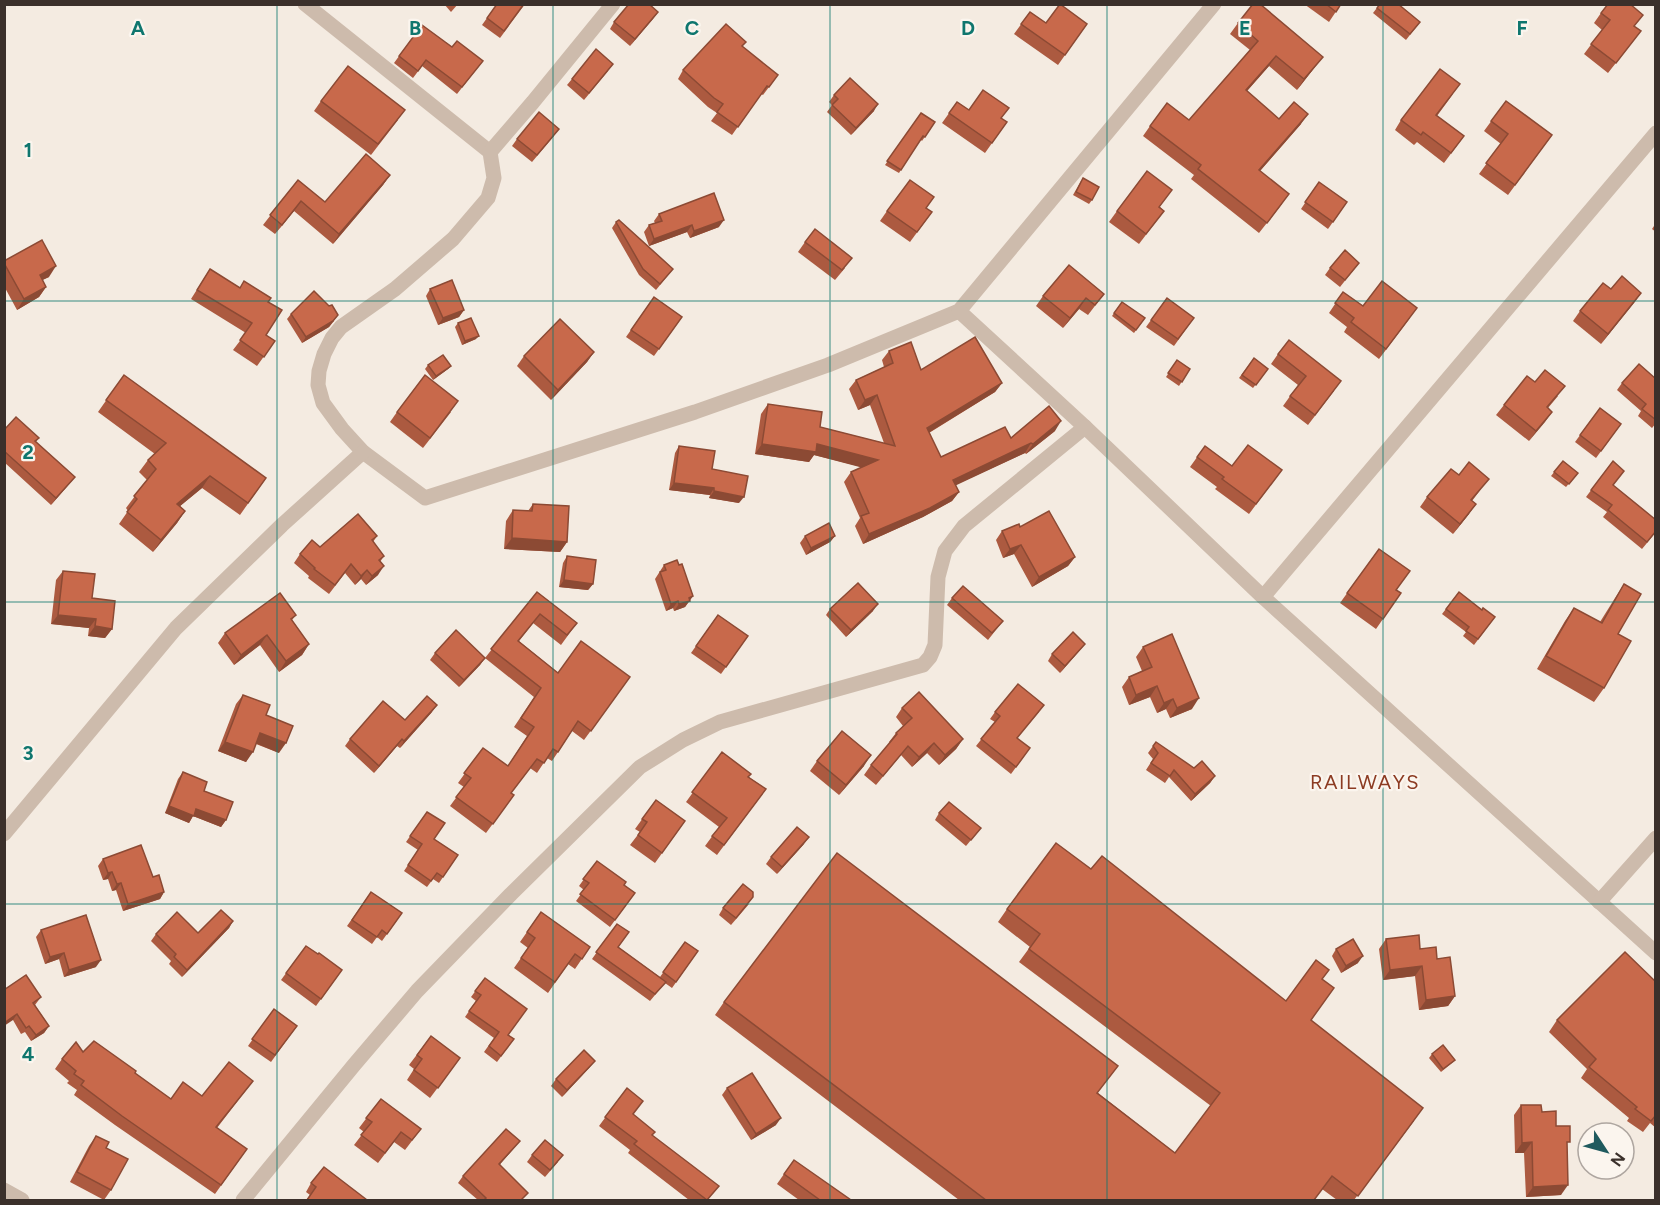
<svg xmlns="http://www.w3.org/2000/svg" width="1660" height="1205" viewBox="0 0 1660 1205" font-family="Figtree,sans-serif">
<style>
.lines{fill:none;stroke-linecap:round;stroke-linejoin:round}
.street{stroke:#cdbbac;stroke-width:15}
.wall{fill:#ac5a40}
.shaded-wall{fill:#8c4a34}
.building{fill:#c8694b;stroke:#8c4a34;stroke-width:1.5}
.grid{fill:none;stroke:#0f766e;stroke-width:1.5;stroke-opacity:0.55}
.labels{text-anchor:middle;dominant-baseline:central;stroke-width:4.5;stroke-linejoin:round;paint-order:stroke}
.neighbourhood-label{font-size:20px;letter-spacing:1.5px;fill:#8c3b22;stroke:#fbf5ee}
.grid-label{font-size:20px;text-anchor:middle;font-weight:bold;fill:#0f766e;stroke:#fbf5ee;stroke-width:4.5;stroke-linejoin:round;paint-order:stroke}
</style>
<rect width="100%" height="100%" fill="#f4ebe1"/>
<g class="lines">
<g class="street">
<path d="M305,4L490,152L494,178L488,198L453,239L395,289L341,327L332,338L324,354L319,371L318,385L323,403L342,429L363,452L425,498L695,412L828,365L959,311L1214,4"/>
<path d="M490,152L533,102L613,4"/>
<path d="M959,311L1085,427L1263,597L1656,953"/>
<path d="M1263,597L1656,133"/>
<path d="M4,834L176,628L282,525L363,452"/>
<path d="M1599,902L1656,838"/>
<path d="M4,1190L22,1200"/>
<path d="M243,1200L354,1065L417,991L511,894L640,767L683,740L720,722L923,665L930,657L935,645L938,577L945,551L964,526L1085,427"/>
</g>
</g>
<g class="wall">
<path d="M444,4H458L451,12Z"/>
<path d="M497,4H525L500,38L482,25Z"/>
<path d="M1304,4H1341L1329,22Z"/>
<path d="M1380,4L1420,22L1406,40L1373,13Z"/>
<path d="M658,12L630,46L610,29L614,22Z"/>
<path d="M1030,12L1046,23L1087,24L1058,65L1014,34Z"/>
<path d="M1601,13L1635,27L1641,31L1608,73L1584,54L1602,30L1594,23Z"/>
<path d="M1238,23L1315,67L1297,90L1269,66L1247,91L1279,119L1301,124L1260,171L1282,204L1259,233L1191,179L1194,175L1143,136L1150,126L1189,120L1250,50L1230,34Z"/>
<path d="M422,25L452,47L483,61L457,94L422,66L413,78L394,63Z"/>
<path d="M742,47L778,75L763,95L761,94L732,135L711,121L717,113L708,107L678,79L683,70Z"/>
<path d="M608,71L584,100L567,85L572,79Z"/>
<path d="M1453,94L1437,116L1464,136L1444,163L1417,142L1414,145L1395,130L1401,120Z"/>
<path d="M834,95L874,111L851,135L827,112L832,105L829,102Z"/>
<path d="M321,101L398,120L371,155L314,111Z"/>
<path d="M1506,101L1552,135L1508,195L1479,174L1501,144L1484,131Z"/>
<path d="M957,102L969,110L1001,118L1007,122L985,153L942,123Z"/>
<path d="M921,113L935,122L922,141L920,139L899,173L885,165Z"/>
<path d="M554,136L532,162L512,146L517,139Z"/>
<path d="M390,175L383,185L333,244L294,211L275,234L263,225L298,180L325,202Z"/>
<path d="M1081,181L1092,200L1089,204L1073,195Z"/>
<path d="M1319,182L1347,202L1328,229L1301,209Z"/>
<path d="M1160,207L1164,211L1139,244L1109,222L1117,211Z"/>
<path d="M926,208L932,212L910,242L880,221L887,211Z"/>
<path d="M659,214L719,227L690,238L687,232L649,246L644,232L649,225L655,223L654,221Z"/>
<path d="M616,222L673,269L656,290L639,275L612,228Z"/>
<path d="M1656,223V232L1652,229Z"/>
<path d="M805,242L845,268L835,280L798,252Z"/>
<path d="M4,261L49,277L42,280L46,287L39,297L17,310L4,286Z"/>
<path d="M1359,263L1340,287L1325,275L1330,268Z"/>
<path d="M210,269L239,287L268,302L266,335L275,341L257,366L233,350L246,333L191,299Z"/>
<path d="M430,289L464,310L459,317L438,325L426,296Z"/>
<path d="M1611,289L1641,293L1601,344L1573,321L1580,311Z"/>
<path d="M1343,292L1363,306L1410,318L1379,359L1344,332L1347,327L1329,313Z"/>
<path d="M1104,294L1088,315L1079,309L1063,328L1036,306L1043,296Z"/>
<path d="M654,297L682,317L654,356L626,337Z"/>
<path d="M1167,298L1194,318L1174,346L1146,327Z"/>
<path d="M1122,302L1145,318L1134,333L1112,316Z"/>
<path d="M329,306L334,321L329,327L302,343L287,319L291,314Z"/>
<path d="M458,323L476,339L462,345L455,327Z"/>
<path d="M889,351L921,370L1002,383L995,392L929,433L941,457L1011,438L1055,431L1026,454L1025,453L955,485L959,492L952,501L923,517L863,544L855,526L860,518L844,482L851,472L862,467L814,455L809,462L755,454L761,414L768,404L820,427L884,443L870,405L858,410L849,389L856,380L884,367L882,360Z"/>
<path d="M594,352L587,362L551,400L517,366L524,356Z"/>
<path d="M1278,354L1334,391L1308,425L1283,406L1298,385L1271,364Z"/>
<path d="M1254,358L1268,369L1253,388L1239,378Z"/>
<path d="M1177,360L1190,369L1179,386L1166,377Z"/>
<path d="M428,365L451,366L448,369L433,380L425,369Z"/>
<path d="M124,375L266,478L240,515L202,488L180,506L185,511L177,523L153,552L119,524L128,511L126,508L147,480L139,472L148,460L155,454L98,412Z"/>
<path d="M1656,379V423L1652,428L1638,416L1641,411L1617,390L1622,383Z"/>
<path d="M1535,382L1558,396L1548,408L1552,412L1529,441L1496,415L1504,405Z"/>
<path d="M1600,408L1621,424L1596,458L1575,442Z"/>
<path d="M397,412H451L423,448L390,422Z"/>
<path d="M4,430L39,438L36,442L75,477L70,483L51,505L4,462Z"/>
<path d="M679,446L712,469L739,503L709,498L710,495L669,490L675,453Z"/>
<path d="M1205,446L1232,466L1282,470L1249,514L1215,489L1217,487L1190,467Z"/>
<path d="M1563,461L1578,473L1566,487L1551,476Z"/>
<path d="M1613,461L1614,486L1656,520V532L1642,549L1603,517L1607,512L1586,497Z"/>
<path d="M1481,489L1472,501L1469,514L1453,534L1420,507L1427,497Z"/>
<path d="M533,504L567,542L560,552L504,549L506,521L513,510L528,511Z"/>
<path d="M1002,531L1075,557L1068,566L1032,587L1014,554L1003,558L996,540Z"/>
<path d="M377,536L373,542L384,556L380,562L378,575L366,585L361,579L355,585L345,573L329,594L308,578L309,576L294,563L300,554L320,547Z"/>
<path d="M805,536H835L830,542L806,555L800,543Z"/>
<path d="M1379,549L1396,590L1401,593L1376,629L1340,603Z"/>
<path d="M567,556L593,584L588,590L559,587L563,563Z"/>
<path d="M664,565H679L693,596L685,607L674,611L673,608L666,611L655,579Z"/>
<path d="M63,571L92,598L112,629L105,638L88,636L89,628L51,624L56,580Z"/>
<path d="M1624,584L1618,634L1604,688L1594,702L1537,669L1565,621L1574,608L1600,622L1615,598Z"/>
<path d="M537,592L577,623L561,645L533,623L519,641L558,673L630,677L584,740L572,731L552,761L547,758L537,773L530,768L511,793L514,795L486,833L450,806L464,787L458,783L483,748L508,766L527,736L514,727L534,697L485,658L480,665L459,687L430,660L435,653L485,658Z"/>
<path d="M1459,592L1482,610L1495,617L1474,645L1463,636L1466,632L1442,614Z"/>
<path d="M952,598L1003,621L988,640L947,605Z"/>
<path d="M830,609L873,611L846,637L826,615Z"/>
<path d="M296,615L292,620L309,644L302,655L279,672L260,645L234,665L218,643L225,633Z"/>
<path d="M718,615L748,636L721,674L691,653Z"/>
<path d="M1085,644L1080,650L1060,673L1048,661L1052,654Z"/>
<path d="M1143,647L1192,709L1170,718L1166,709L1157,713L1150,697L1129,705L1122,687L1129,677L1142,671L1136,657Z"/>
<path d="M243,695L266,715L279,753L256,744L246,762L218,751L236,704Z"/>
<path d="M902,708L963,739L956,749L939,765L927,753L912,767L901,755L876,785L864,775L871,765L890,743L889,742L896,733L903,726L896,717Z"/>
<path d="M432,712L400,748L397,746L374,773L345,746L350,739Z"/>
<path d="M995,712H1039L1017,738L1025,755L1011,774L976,746L995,722L990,719Z"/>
<path d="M1153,746L1194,768L1215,776L1210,783L1191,801L1169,777L1165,783L1146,770L1153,759L1148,753Z"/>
<path d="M722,752L749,777L766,789L717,855L705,846L719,827L686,802Z"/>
<path d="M817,761L864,766L839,795L810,771Z"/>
<path d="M183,772L226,820L221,827L193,816L189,823L165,813L178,779Z"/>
<path d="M656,800L685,821L655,863L630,845L640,832L635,829Z"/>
<path d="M427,812L434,839L458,855L439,883L433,879L427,887L404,871L418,850L406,842Z"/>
<path d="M939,813L981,828L966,846L935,820Z"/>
<path d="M804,844L777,874L766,864L771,857Z"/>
<path d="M103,859L153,877L164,892L160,899L123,911L116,890L112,891L108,879L103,880L98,866Z"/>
<path d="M597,861L624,885L635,893L610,927L576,901L584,890L579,886Z"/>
<path d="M1091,869L1286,1001L1323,979L1311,1020L1414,1121L1354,1200H1337L1322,1189L1314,1200H959L715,1015L724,1002L1098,1093L1175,1153L1211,1106L1019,962L1030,947L998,922L1007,909Z"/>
<path d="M371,892L402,913L382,941L377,937L372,944L347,926Z"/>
<path d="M749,904L731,925L719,915L723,908Z"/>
<path d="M541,912L590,947L575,969L568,964L548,993L514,968L528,948L520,942Z"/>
<path d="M233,921L229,928L182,977L169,964L171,961L151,941L156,934L198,933Z"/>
<path d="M617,924L618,947L660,977L685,942L698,951L672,988L665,983L650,1001L592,959Z"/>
<path d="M41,930L96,967L64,977L59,959L45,964L36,937Z"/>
<path d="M1386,939L1420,949L1455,996L1448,1006L1419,1010L1415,976L1383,980L1379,949Z"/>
<path d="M306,946L342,970L316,1006L281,980Z"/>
<path d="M1336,949L1358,963L1341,973L1332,956Z"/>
<path d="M485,978L509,1035L514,1039L497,1062L484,1052L494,1038L465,1017L476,1001L471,997Z"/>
<path d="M1656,982V1128L1650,1123L1643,1132L1627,1121L1629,1118L1581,1078L1587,1069L1549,1032L1557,1020Z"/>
<path d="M4,990L41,997L35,1005L49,1026L44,1033L31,1041L25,1032L21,1034L13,1020Z"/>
<path d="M274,1009L297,1026L271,1062L248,1046Z"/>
<path d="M431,1036L460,1058L430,1098L407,1080L414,1069L409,1065Z"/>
<path d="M83,1052L135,1073L171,1099L202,1096L253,1081L217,1128L247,1149L215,1194L115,1125L74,1095L77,1090L67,1083L69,1081L55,1069L62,1059Z"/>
<path d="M1432,1054L1455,1060L1452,1063L1441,1072L1429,1058Z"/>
<path d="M590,1067L562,1097L551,1086L556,1079Z"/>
<path d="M627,1088L633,1115L652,1135L708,1200H689L628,1153L630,1150L599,1126Z"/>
<path d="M727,1088L776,1125L751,1140L722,1095Z"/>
<path d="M381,1099L421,1129L405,1150L394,1142L378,1163L354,1145L364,1132L359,1128Z"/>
<path d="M1521,1105L1542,1112L1556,1126L1567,1147L1561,1195L1526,1197L1524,1153H1515L1514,1115Z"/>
<path d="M96,1136L106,1148L111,1190L104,1200L70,1182L89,1146Z"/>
<path d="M515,1147L500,1164L523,1200H478L458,1183L463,1176Z"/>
<path d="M532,1155L558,1162L545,1177L527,1162Z"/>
<path d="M784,1174L851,1200H799L777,1184Z"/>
<path d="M311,1183L367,1200H306L310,1195L306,1192Z"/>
</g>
<g class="shaded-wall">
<path d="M658,12L653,19L630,46L635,39Z"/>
<path d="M1276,56L1269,66L1239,100L1246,90Z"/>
<path d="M1323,57L1315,67L1297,90L1304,79Z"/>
<path d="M878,104L874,111L851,135L856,128Z"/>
<path d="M1308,114L1301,124L1252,180L1259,170Z"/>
<path d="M390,175L383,185L333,244L339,234Z"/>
<path d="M301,201L294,211L275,234L282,225Z"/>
<path d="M724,220L719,227L690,238L694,231Z"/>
<path d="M692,225L687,232L649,246L654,239Z"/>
<path d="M56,266L49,277L32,285L40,275Z"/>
<path d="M46,287L39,297L17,310L24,299Z"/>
<path d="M1641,293L1634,303L1601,344L1608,334Z"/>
<path d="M1086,298L1079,309L1063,328L1070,318Z"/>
<path d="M464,310L459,317L438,325L443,318Z"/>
<path d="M338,315L329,327L302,343L306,337Z"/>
<path d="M479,336L476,339L462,345L465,341Z"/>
<path d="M594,352L587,362L551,400L558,390Z"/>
<path d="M451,366L448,369L433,380L436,376Z"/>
<path d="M1002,383L995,392L920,438L927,428Z"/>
<path d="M877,395L870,405L858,410L865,400Z"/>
<path d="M1552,412L1545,422L1529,441L1536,431Z"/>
<path d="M1061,421L1055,431L1026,454L1033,444Z"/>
<path d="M1031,443L1025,453L946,490L953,480Z"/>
<path d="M762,444H817L878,460L871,470L814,455L809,462L755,454Z"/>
<path d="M210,476L202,488L168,516L177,504Z"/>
<path d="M75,477L70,483L51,505L56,498Z"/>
<path d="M674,483L714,488L710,495L669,490Z"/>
<path d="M714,491L744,497L739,503L709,498Z"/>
<path d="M959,492L952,501L923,517L863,544L869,534Z"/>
<path d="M1476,504L1469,514L1453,534L1460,524Z"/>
<path d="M185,511L177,523L153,552L161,540Z"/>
<path d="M835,536L830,542L806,555L811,548Z"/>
<path d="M512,538L567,542L560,552L504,549Z"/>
<path d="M1021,545L1014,554L1003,558L1010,549Z"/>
<path d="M1075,557L1068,566L1032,587L1039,577Z"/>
<path d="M384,566L378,575L366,585L372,576Z"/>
<path d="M367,570L361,579L355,585L361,576Z"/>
<path d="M564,580L593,584L588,590L559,587Z"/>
<path d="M693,596L685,607L674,611L679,604L689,598Z"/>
<path d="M678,601L673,608L666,611L671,604Z"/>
<path d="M878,604L873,611L846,637L851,630Z"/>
<path d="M58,615L96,619L89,628L51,624Z"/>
<path d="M95,626L112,629L105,638L88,636Z"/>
<path d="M267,635L260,645L234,665L241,655Z"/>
<path d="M309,644L302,655L279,672L286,661Z"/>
<path d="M1085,644L1080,650L1060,673L1065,666Z"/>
<path d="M485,658L480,665L459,687L464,680Z"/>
<path d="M1157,686L1150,697L1129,705L1136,695Z"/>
<path d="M1199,698L1192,709L1170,718L1177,708Z"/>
<path d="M1173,699L1166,709L1157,713L1164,703Z"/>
<path d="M437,705L432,712L400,748L404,741Z"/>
<path d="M260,733L286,743L279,753L253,742Z"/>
<path d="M402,739L397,746L374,773L379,766Z"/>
<path d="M963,739L956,749L939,765L945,755Z"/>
<path d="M225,742L253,752L246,762L218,751Z"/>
<path d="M934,743L927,753L912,767L919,757Z"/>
<path d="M871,755L864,766L839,795L846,785Z"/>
<path d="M1215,776L1210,783L1191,801L1195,794Z"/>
<path d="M169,806L196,809L226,820L221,827L193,816L189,823L165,813Z"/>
<path d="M809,837L804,844L777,874L782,867Z"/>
<path d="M112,872L108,879L103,880L108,873Z"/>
<path d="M121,883L116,890L112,891L117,884Z"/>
<path d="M164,892L160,899L123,911L128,904Z"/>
<path d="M233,921L229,928L182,977L187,970Z"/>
<path d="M64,953L59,959L45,964L50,957Z"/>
<path d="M1363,956L1358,963L1341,973L1346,966Z"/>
<path d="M101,960L96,967L64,977L69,970Z"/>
<path d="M1422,966L1415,976L1383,980L1390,970Z"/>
<path d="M1455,996L1448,1006L1419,1010L1426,1000Z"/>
<path d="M17,1014L13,1020L4,1026V1023Z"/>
<path d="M49,1026L44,1033L31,1041L36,1035Z"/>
<path d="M595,1061L590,1067L562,1097L567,1090Z"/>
<path d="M781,1118L776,1125L751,1140L756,1134Z"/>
<path d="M520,1141L515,1147L495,1170L499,1164Z"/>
<path d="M1532,1142L1524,1153H1515L1522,1143Z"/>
<path d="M1568,1185L1561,1195L1526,1197L1533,1187Z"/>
</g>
<g class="building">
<path d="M497,4H524L504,31L487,18Z"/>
<path d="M629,4H649L658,12L635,39L614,22Z"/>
<path d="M1060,4L1087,24L1065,55L1021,24L1030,12L1046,23Z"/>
<path d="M1253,4H1260L1323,57L1304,79L1276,56L1246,90L1279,119L1294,102L1308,114L1259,170L1289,194L1267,223L1198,169L1201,165L1150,126L1167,103L1189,120L1258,41L1238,23Z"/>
<path d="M1326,4H1341L1336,12Z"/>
<path d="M1380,4H1398L1420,22L1410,34L1377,8Z"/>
<path d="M1608,4H1630L1643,15L1634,26L1641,31L1616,63L1591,44L1610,20L1601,13Z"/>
<path d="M726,24L746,42L742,46L778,75L769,87L767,86L738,127L717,112L723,104L714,98L683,70Z"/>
<path d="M422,25L452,47L457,41L483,61L462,87L426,60L418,71L399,56Z"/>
<path d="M596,49L613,64L589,93L572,79Z"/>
<path d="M348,66L405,110L378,144L321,101Z"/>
<path d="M1440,69L1460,84L1436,115L1464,136L1451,153L1423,132L1421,135L1401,120Z"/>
<path d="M850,78L878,104L856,128L832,105L838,99L834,95Z"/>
<path d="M983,90L1009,108L1001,118L1007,122L992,143L949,113L957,102L969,110Z"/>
<path d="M1506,101L1552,135L1515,185L1486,163L1508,134L1491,121Z"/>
<path d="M539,112L559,129L537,155L517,139Z"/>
<path d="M921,113L935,122L925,137L923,136L901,170L887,161Z"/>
<path d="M366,154L390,175L339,234L301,201L282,225L270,215L298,180L325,202Z"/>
<path d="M1147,171L1172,190L1159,207L1164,211L1146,234L1117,211Z"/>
<path d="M1083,178L1099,187L1092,200L1076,192Z"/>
<path d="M910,180L934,197L926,208L932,212L917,232L887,211Z"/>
<path d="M1319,182L1347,202L1333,222L1305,202Z"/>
<path d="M714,193L724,220L694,231L692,225L654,239L649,225L662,221L659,214Z"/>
<path d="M619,220L673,269L660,284L643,269L616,222Z"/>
<path d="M815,229L852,258L842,270L805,242Z"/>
<path d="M42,240L56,266L40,275L46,287L24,299L4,263V261Z"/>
<path d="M1345,250L1359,263L1345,280L1330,268Z"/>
<path d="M1069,265L1104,294L1095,305L1086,298L1070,318L1043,296Z"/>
<path d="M210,269L240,288L244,281L271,298L268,302L282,310L266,335L275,341L264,357L240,340L252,323L197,290Z"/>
<path d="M1622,276L1641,293L1608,334L1580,311L1603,283L1611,289Z"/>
<path d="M452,280L464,310L443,318L430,289Z"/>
<path d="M1382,281L1417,308L1386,349L1351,322L1354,318L1335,303L1343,292L1363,306Z"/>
<path d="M314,291L329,306L332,305L338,315L333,321L306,337L291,314Z"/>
<path d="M654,297L682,317L659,349L631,330Z"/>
<path d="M1167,298L1194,318L1178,339L1151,320Z"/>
<path d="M1122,302L1145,318L1136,330L1114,313Z"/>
<path d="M471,318L479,336L465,341L458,323Z"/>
<path d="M560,319L594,352L558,390L524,356Z"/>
<path d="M975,337L1002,383L927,428L941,457L1005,427L1011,438L1049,406L1061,421L1033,444L1031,443L953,480L959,492L930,508L869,534L861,516L869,513L851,472L878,460L817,444L816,452L762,444L768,404L822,412L820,427L895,446L877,395L865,400L856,380L893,363L889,351L911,342L921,370Z"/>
<path d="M1289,340L1341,381L1315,415L1290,396L1306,376L1278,354Z"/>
<path d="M443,355L451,366L436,376L428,365Z"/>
<path d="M1254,358L1268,369L1256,385L1242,375Z"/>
<path d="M1177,360L1190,369L1182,382L1168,373Z"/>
<path d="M1639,364L1656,379V420L1642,409L1646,404L1622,383Z"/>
<path d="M1545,370L1565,386L1547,407L1552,412L1536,431L1504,405L1527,376L1535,382Z"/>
<path d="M124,375L266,478L248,503L210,476L177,504L185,511L161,540L127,512L137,499L134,496L156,469L148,460L166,443L106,400Z"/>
<path d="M425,375L458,401L430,438L397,412Z"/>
<path d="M1600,408L1621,424L1601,451L1580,435Z"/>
<path d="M16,417L39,438L35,441L75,477L56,498L4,451V430Z"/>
<path d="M1248,445L1282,470L1256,504L1222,479L1224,477L1197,457L1205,446L1232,466Z"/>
<path d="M679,446L715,451L712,469L748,476L744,497L714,491V488L674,483Z"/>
<path d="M1563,461L1578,473L1569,484L1554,472Z"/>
<path d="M1613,461L1624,471L1613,485L1656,520V531L1647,542L1608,510L1612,505L1591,490Z"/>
<path d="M1469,462L1489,479L1471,500L1476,504L1460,524L1427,497L1451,469L1459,475Z"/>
<path d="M533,504L569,506L567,542L512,538L513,510L532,511Z"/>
<path d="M1049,511L1075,557L1039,577L1021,545L1010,549L1002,531L1019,524L1020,527Z"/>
<path d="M358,514L377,536L372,540L384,556L379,560L384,566L372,576L367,570L361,576L351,564L335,585L314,569L315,568L300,554L312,540L320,547Z"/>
<path d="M829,523L835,536L811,548L805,536Z"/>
<path d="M1379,549L1410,571L1396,590L1401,593L1383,619L1347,593Z"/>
<path d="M567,556L596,560L593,584L564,580Z"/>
<path d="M677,560L679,565L682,564L693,596L689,598L690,601L679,604L678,601L671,604L660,572L666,570L664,565Z"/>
<path d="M63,571L95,574L92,598L115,601L112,629L95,626L96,619L58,615Z"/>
<path d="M858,583L878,604L851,630L830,609Z"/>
<path d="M1624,584L1641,594L1618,634L1631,641L1604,688L1546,656L1574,608L1602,623Z"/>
<path d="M963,586L1003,621L992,633L952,598Z"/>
<path d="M537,592L577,623L567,635L540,614L518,641L558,673L581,641L630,677L591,731L578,721L558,752L553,749L544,763L537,759L511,793L514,795L493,824L456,797L471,778L464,773L483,748L508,766L534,727L521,718L541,688L491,649Z"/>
<path d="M1459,592L1482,610L1483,608L1495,617L1478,639L1466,631L1469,627L1446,609Z"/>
<path d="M280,593L296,615L291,619L309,644L286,661L267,635L241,655L225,633Z"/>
<path d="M718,615L748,636L726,667L696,646Z"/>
<path d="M456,630L485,658L464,680L435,653Z"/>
<path d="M1073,632L1085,644L1065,666L1052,654Z"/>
<path d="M1172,634L1199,698L1177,708L1173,699L1164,703L1157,686L1136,695L1129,677L1152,667L1143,647Z"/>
<path d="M1018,684L1044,705L1017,738L1030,748L1016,767L981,739L1000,716L995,712Z"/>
<path d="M919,692L963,739L945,755L934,743L919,757L908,746L883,776L871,765L897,734L896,733L912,718L902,708Z"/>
<path d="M243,695L270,705L266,715L293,726L286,743L260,733L253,752L225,742Z"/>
<path d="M427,696L437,705L404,741L402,739L379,766L350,739L383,701L405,720Z"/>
<path d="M842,731L871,755L846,785L817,761Z"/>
<path d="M1156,742L1194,768L1202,761L1215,776L1195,794L1174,770L1170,776L1151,763L1158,753L1153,746Z"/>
<path d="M722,752L751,774L748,777L766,789L724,845L712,836L727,818L692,792Z"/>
<path d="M183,772L207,782L204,791L233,802L226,820L196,809L194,816L169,806Z"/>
<path d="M656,800L685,821L662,853L638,835L647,822L642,819Z"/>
<path d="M949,802L981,828L971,840L939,813Z"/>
<path d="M427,812L445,823L434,839L458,855L443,877L437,873L431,881L408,865L422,844L410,836Z"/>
<path d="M797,827L809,837L782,867L771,857Z"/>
<path d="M1056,843L1091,869L1102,856L1286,1001L1316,960L1329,970L1322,979L1334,988L1311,1020L1423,1108L1358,1196L1332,1176L1314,1200H986L724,1002L837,853L1118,1066L1097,1093L1175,1153L1220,1093L1029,949L1040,934L1007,909Z"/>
<path d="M141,845L153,877L159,875L164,892L128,904L121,883L117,884L112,872L108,873L103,859Z"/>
<path d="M597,861L626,882L624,885L635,893L615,920L580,894L589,883L583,879Z"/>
<path d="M743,884L753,892V897L736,918L723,908Z"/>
<path d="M371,892L402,913L387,934L382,930L377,937L352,920Z"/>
<path d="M221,910L233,921L187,970L174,957L176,954L156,934L177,912L198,933Z"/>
<path d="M541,912L590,947L582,959L575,954L555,982L521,958L535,938L527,932Z"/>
<path d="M86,915L101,960L69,970L64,953L50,957L41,930Z"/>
<path d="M617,924L629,932L618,947L666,982L655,994L596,952Z"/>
<path d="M1419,935L1420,949L1436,947L1437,959L1450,957L1455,996L1426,1000L1422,966L1390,970L1386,939Z"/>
<path d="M1353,939L1363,956L1346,966L1336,949Z"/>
<path d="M685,942L698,951L676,982L663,972Z"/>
<path d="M306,946L318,954L319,953L342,970L321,999L286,973Z"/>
<path d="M1625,952L1656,982V1115L1651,1121L1635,1109L1637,1107L1589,1067L1596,1059L1557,1020Z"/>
<path d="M26,975L41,997L33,1003L49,1026L36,1035L29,1026L26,1028L17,1014L4,1023V990Z"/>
<path d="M485,978L527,1009L508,1035L514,1039L501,1056L489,1046L499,1032L469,1011L481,995L475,991Z"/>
<path d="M274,1009L297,1026L275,1055L252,1039Z"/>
<path d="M431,1036L460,1058L438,1088L414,1070L422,1059L417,1055Z"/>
<path d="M94,1041L136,1071L135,1073L171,1099L183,1082L202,1096L229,1062L253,1081L216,1127L247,1149L221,1185L122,1116L81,1085L84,1081L74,1074L76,1071L62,1059L76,1042L83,1052Z"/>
<path d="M1443,1045L1455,1060L1443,1069L1432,1054Z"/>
<path d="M584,1050L595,1061L567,1090L556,1079Z"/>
<path d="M752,1073L781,1118L756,1134L727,1088Z"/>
<path d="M627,1088L643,1101L633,1114L655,1132L652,1135L719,1186L707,1200L634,1144L637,1141L605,1117Z"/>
<path d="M381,1099L421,1129L412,1140L401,1132L385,1153L361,1135L372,1122L366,1118Z"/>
<path d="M1521,1105H1541L1542,1112L1556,1111V1126H1570V1142H1567L1568,1185L1533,1187L1532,1142L1522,1143Z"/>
<path d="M506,1129L520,1141L499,1164L528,1193L522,1199L523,1200H484L486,1198L463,1176Z"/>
<path d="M96,1136L109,1142L106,1148L128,1159L111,1190L77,1172Z"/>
<path d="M545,1140L563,1155L550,1170L532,1155Z"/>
<path d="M794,1160L851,1200H820L784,1174Z"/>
<path d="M324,1167L367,1200H307L316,1187L311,1183Z"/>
</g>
<path class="grid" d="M277,4V1200M553,4V1200M830,4V1200M1107,4V1200M1383,4V1200M4,301H1656M4,602H1656M4,904H1656"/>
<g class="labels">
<g class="neighbourhood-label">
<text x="1365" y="782">RAILWAYS</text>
</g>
</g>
<g class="grid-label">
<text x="138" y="35">A</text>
<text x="415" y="35">B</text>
<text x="692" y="35">C</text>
<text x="968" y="35">D</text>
<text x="1245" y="35">E</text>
<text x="1522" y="35">F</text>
<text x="28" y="157">1</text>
<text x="28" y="459">2</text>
<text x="28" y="760">3</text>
<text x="28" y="1061">4</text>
</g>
<rect width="1660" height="1205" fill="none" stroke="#3b302b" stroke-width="12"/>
<g transform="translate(1606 1151) rotate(126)"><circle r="28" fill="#fbf5ee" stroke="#aea6a0" stroke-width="1.5"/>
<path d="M0-4.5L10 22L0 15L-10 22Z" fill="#1f5a5e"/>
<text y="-9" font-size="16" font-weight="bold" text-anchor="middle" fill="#3b302b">N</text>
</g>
</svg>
